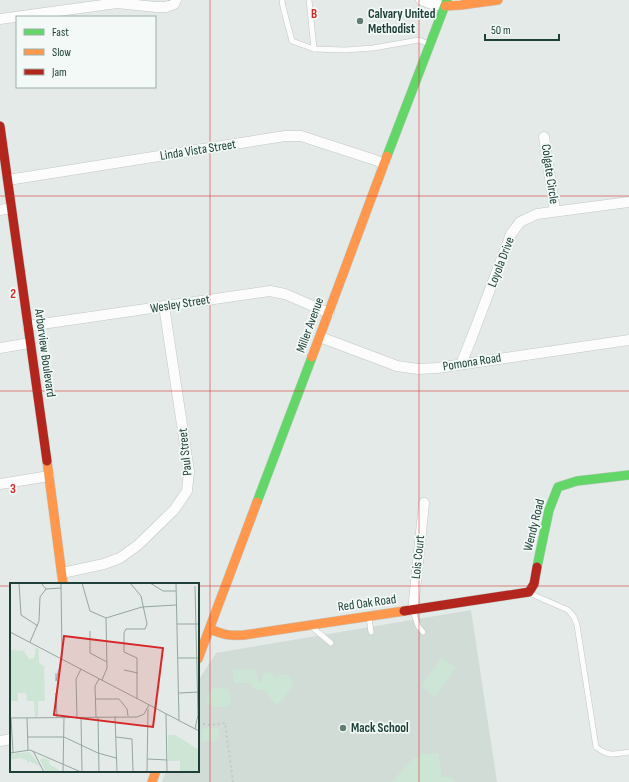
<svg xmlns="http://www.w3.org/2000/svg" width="629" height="782" viewBox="0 0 629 782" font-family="'Sofia Sans Condensed',sans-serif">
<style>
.built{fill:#d1dcd7}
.green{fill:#cce5d4}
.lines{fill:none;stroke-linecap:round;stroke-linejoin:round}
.lane-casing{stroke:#c1c7c5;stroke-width:6}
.street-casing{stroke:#c1c7c5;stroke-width:11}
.fast-casing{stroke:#bfc8c5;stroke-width:10}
.slow-casing{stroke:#bfc8c5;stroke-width:10}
.jam-casing{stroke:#bfc8c5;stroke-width:10}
.path{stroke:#c0cac8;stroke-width:2;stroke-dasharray:2 3;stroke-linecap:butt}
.lane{stroke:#fbfcfb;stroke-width:5}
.street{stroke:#fbfcfb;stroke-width:10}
.fast{stroke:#63d668;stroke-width:9}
.slow{stroke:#ff974d;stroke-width:9}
.jam{stroke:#b3261e;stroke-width:9}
.grid{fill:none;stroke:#d62828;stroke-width:1;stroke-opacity:0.55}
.poi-dot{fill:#647c75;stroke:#f2f9f6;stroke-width:1.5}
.labels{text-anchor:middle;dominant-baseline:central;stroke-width:3.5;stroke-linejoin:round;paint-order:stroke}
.poi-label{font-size:13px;font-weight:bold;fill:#1f4038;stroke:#f2f9f6;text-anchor:start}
.street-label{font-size:13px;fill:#1f4038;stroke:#f2f9f6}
.inset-road{fill:none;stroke:#95a6a1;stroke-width:1}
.view{fill:#d62828;fill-opacity:0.15;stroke:#d62828;stroke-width:2}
.inset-edge{fill:none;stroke:#1f4038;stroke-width:2}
.grid-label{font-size:13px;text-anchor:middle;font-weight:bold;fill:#d62828;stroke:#f2f9f6;stroke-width:3.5;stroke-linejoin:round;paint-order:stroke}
</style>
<rect width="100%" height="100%" fill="#e4eae7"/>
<path class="built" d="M471,610L497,782H162L166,771H198V684L200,678L216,653Z"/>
<g class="green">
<path d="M442,657L456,668L435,697L421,686Z"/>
<path d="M252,669L255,670L259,682H263L262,675L264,672L272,673L274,677L279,675H288L294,683L281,703L275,704L264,690H256L250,683H234L233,670Z"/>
<path d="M219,687L228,689L231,695V703L225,707H213L208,702L206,698L212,689Z"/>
<path d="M210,727L219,729L220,735L214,742L202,741L201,731L205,728Z"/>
<path d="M438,753L442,777H452L453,782H392L410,761L422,754Z"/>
</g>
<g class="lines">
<g class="lane-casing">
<g id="lane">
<path d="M282,0L283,7L292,41L314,49"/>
<path d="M309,0L314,49L345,50L373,48L419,40L429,44"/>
<path d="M529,593L568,610L574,617L577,625L596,747C609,757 614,754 629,752"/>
<path d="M413,611L418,626L423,632"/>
<path d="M369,617L371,632"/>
<path d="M312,627L331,643"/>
</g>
</g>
<g class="street-casing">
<g id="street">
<path d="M421,0L432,4L445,6"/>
<path d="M0,19L117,3L156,7H166L174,4L176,0"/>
<path d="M544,137L555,211"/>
<path d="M8,180L285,136H301L375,160L384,164"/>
<path d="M0,210L11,208"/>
<path d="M28,326L270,291L285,294L329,313"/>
<path d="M320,337L397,366L418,369L437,368L629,340"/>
<path d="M0,348L30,343"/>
<path d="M461,364L472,337L511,234L520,222L537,214L629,202"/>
<path d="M0,484L49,476"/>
<path d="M62,573L104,564L120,558L138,545L174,510L187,491L189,471L164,306"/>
<path d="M413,610L424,503"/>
<path d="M0,741L11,739"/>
</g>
</g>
<g class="fast-casing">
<g id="fast">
<path d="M387,156L447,0"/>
<path d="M257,502L312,357"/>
<path d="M537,567L549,510L558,487L577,481L629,475"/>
</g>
</g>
<g class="slow-casing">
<g id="slow">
<path d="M445,6L461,5L498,0"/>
<path d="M312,357L387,156"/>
<path d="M47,461L63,584"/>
<path d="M210,629C224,635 229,636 244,635L404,611"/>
<path d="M198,659L257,502"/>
<path d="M152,782L156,771"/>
</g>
</g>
<g class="jam-casing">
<g id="jam">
<path d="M0,126L47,461"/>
<path d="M404,611L529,592L534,584L537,567"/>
</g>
</g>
<path class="path" d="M198,723L210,725L225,723L233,782"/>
<use href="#lane" class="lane"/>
<use href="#street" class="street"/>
<use href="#fast" class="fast"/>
<use href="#slow" class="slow"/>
<use href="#jam" class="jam"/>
</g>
<path class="grid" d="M210,0V782M419,0V782M0,196H629M0,391H629M0,586H11M198,586H629"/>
<g class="poi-dot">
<circle cx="360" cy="21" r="4"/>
<circle cx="343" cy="728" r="4"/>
</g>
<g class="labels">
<g class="poi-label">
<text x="368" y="14">Calvary United<tspan x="368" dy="15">Methodist</tspan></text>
<text x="351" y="728">Mack School</text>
</g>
<g class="street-label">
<text transform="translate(198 150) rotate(-9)">Linda Vista Street</text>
<text transform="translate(550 174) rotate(82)">Colgate Circle</text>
<text transform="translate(501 262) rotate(-69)">Loyola Drive</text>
<text transform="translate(180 304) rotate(-9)">Wesley Street</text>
<text transform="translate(310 325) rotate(-70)">Miller Avenue</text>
<text transform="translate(45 353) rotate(82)">Arborview Boulevard</text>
<text transform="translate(472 362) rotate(-9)">Pomona Road</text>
<text transform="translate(185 452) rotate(-96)">Paul Street</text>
<text transform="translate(534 525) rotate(-76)">Wendy Road</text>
<text transform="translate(418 557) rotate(-84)">Lois Court</text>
<text transform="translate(367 603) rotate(-8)">Red Oak Road</text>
</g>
</g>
<g transform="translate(10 583)">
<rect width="189" height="189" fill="#e4eae7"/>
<path d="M26,65L29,66V80L34,83L35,118H28V133L25,134L24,118H17L16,110H8V118H0V67L14,68L19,76L24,75ZM158,152H165L189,167V189H170V178H158ZM19,169L31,184L19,178L17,182V177L10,175L0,177V171ZM33,175L39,177V181L52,189L36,188L30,177Z" fill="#cce5d4"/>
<path class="inset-road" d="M9,0L11,32L28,43M31,0L36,6L51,5M72,0L80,28L96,35M120,0L131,13L137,41L135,46H116L114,50V69L127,75V116M140,0L153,8H166M166,0L169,137M96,35L132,24L166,22M167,41H189M80,48V70L97,79M0,49L189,148M20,59L29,38L30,14L36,6M168,75H189M114,87L128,90M46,90V98L52,74L51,0M92,97L97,85L96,35M169,110L189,109M85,116H109L117,126L118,133M46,118V110L47,134M156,131L157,189M105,133L107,189M67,134L66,96L71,86M71,134L72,189M86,134L85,103L89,96M88,134L89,189M0,135L127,134L134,131L139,122M1,135L3,169M17,135L18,167M185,146L188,132L185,3M18,154H54L88,170L106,175M106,154L122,156L123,189M23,168L34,189M0,170L20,167L71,189M138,176L157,177M53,189L54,134M137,189L138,126"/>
<path class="view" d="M54,53L153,65L143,144L44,132Z"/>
<rect width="189" height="189" class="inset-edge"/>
</g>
<g class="grid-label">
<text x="314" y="18">B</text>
<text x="13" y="298">2</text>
<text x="13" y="493">3</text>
</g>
<rect x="16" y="16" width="140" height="72" fill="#f2f9f6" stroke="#9eafaa"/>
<rect x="24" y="29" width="20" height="6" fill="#63d668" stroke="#9eafaa"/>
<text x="52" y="36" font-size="12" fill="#1f4038">Fast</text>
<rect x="24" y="49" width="20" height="6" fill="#ff974d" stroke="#9eafaa"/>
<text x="52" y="56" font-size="12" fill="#1f4038">Slow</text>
<rect x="24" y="69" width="20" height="6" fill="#b3261e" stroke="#9eafaa"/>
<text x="52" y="76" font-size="12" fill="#1f4038">Jam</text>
<path d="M485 34v6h74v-6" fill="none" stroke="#1f4038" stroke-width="2"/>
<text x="491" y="34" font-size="12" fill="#1f4038" stroke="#f2f9f6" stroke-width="3" paint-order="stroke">50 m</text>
</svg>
